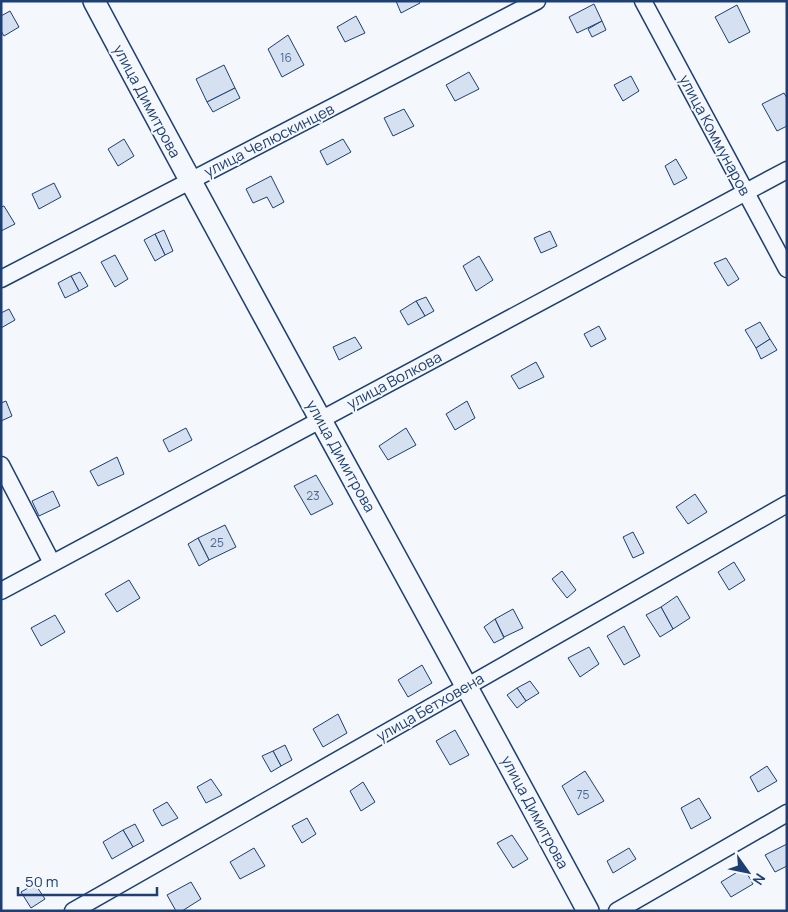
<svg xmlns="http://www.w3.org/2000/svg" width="788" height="912" viewBox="0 0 788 912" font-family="Manrope,sans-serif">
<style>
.building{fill:#d5e0f0;stroke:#1d3f73}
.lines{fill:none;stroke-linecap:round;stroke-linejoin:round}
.minor-casing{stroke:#1d3f73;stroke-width:19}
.tertiary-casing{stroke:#1d3f73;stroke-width:24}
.minor{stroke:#f4f7fb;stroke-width:16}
.tertiary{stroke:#f4f7fb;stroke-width:21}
.labels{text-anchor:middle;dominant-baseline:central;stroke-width:4;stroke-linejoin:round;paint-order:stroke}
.number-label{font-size:12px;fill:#4b6792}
.street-label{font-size:15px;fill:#1d3f73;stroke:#f4f7fb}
</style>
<rect width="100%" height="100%" fill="#f4f7fb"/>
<g class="building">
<path d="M396,1H419L420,3L401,13Z"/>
<path d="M594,4L602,21L577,33L569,17Z"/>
<path d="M737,5L750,32L729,43L715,17Z"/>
<path d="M10,11L19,27L4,36L1,31V16Z"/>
<path d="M356,16L365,33L345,42L337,27Z"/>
<path d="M602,21L606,30L592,37L588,29Z"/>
<path d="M288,35L304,65L282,77L268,49Z"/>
<path d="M224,65L235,88L207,102L196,79Z"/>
<path d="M469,72L479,89L455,101L446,85Z"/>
<path d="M631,76L639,91L623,101L614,85Z"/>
<path d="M235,88L240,98L213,112L207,102Z"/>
<path d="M784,93L787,98V126L777,131L762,104Z"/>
<path d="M404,109L414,126L393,136L384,118Z"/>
<path d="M124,139L134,156L118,166L108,149Z"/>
<path d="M343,139L351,152L327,165L320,151Z"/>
<path d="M676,159L687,178L674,185L665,166Z"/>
<path d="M271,176L284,202L273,208L267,197L253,203L246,189Z"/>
<path d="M54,183L61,197L39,209L32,194Z"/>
<path d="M4,206L15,224L1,231V207Z"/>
<path d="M164,230L173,251L165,255L155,234Z"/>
<path d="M550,231L557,246L541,253L534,238Z"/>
<path d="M155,234L165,255L155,261L144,240Z"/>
<path d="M115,255L128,279L115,287L101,262Z"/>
<path d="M479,256L493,280L476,291L463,266Z"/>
<path d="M726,258L739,279L728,286L714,263Z"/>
<path d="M80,272L88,286L79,291L71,276Z"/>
<path d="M71,276L79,291L65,298L58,283Z"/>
<path d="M426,297L434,311L425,316L416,301Z"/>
<path d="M416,301L425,316L408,325L400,311Z"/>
<path d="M9,309L15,320L1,328V313Z"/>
<path d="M760,322L770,339L756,348L745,330Z"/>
<path d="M599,326L606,339L591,347L584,334Z"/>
<path d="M355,337L362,348L339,360L333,347Z"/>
<path d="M770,339L777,350L761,359L756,348Z"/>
<path d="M536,362L544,377L519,389L511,376Z"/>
<path d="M6,401L12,416L1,421V403Z"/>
<path d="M467,401L475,418L455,430L446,414Z"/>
<path d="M186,428L192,440L169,452L163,440Z"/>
<path d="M406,428L416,445L388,460L379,446Z"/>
<path d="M117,457L124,474L98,486L90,471Z"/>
<path d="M316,475L333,504L311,515L294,486Z"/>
<path d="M53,491L60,506L39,516L32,501Z"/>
<path d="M695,494L707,512L688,524L676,507Z"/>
<path d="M225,525L236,547L209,560L198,538Z"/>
<path d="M633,532L644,553L633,558L623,537Z"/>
<path d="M198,538L209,560L199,566L188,544Z"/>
<path d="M734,562L745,580L729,590L718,572Z"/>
<path d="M562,571L576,590L567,598L552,579Z"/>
<path d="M129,580L140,598L117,612L105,594Z"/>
<path d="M677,596L690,618L673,629L661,607Z"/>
<path d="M661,607L673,629L660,637L646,615Z"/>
<path d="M513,609L523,628L504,637L495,619Z"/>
<path d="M55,615L65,632L41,646L31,628Z"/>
<path d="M495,619L504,638L494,643L484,627Z"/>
<path d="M624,626L640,656L624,665L607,636Z"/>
<path d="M589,647L599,664L580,677L568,658Z"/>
<path d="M422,665L432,683L408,697L398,680Z"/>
<path d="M530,681L539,693L526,701L517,688Z"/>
<path d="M517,688L526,701L517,708L507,695Z"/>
<path d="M338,714L347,733L323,747L313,729Z"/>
<path d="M455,730L469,755L450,765L436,741Z"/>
<path d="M285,745L292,760L281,766L273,751Z"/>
<path d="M273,751L281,766L271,772L262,756Z"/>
<path d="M767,766L777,781L758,792L750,777Z"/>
<path d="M585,771L604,801L578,815L562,786Z"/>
<path d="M211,779L222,795L206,803L197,787Z"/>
<path d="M363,782L375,802L361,811L350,791Z"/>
<path d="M699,798L711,818L691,829L681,808Z"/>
<path d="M167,802L178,818L162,826L153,810Z"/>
<path d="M307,818L316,834L302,843L292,826Z"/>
<path d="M135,824L144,841L133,847L123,830Z"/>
<path d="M123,830L133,847L112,859L103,842Z"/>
<path d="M512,835L528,859L513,868L497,843Z"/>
<path d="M787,844V866L775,872L765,855Z"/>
<path d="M254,848L265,866L240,879L230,862Z"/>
<path d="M629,848L636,859L613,873L607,861Z"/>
<path d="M744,868L753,884L731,897L721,882Z"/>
<path d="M191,882L201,899L182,911H176L167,895Z"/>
<path d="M35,884L45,899L31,908L21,892Z"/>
</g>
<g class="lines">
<g class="minor-casing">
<g id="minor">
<path d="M643,1L787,269"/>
<path d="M1,279L537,1"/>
<path d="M1,465L52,563"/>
<path d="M1,591L787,170"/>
<path d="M73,911L787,504"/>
<path d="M617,911L787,813"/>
</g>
</g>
<g class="tertiary-casing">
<path id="tertiary" d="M94,1C256,306 425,607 588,911"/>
</g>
<use href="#minor" class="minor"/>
<use href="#tertiary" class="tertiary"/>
</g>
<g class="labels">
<g class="number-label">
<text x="286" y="57">16</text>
<text x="313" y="495">23</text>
<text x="217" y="542">25</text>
<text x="583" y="794">75</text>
</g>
<g class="street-label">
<text transform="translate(147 101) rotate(62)">улица Димитрова</text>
<text transform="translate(715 135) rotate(62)">улица Коммунаров</text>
<text transform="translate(269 140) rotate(-27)">улица Челюскинцев</text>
<text transform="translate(394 380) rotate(-28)">улица Волкова</text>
<text transform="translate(341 456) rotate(61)">улица Димитрова</text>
<text transform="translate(430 707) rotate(-30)">улица Бетховена</text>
<text transform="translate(535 812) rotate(62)">улица Димитрова</text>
</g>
</g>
<rect width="788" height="912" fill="none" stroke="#1d3f73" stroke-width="5"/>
<g transform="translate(748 872) rotate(123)" stroke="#f4f7fb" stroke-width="4" paint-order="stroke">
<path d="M0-4L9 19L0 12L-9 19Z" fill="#1d3f73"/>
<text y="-8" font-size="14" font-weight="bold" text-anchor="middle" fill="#1d3f73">N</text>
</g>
<path d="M18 887v8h139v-8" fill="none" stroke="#1d3f73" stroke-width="2.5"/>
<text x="25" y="887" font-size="15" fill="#1d3f73" stroke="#f4f7fb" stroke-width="4" paint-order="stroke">50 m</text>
</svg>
